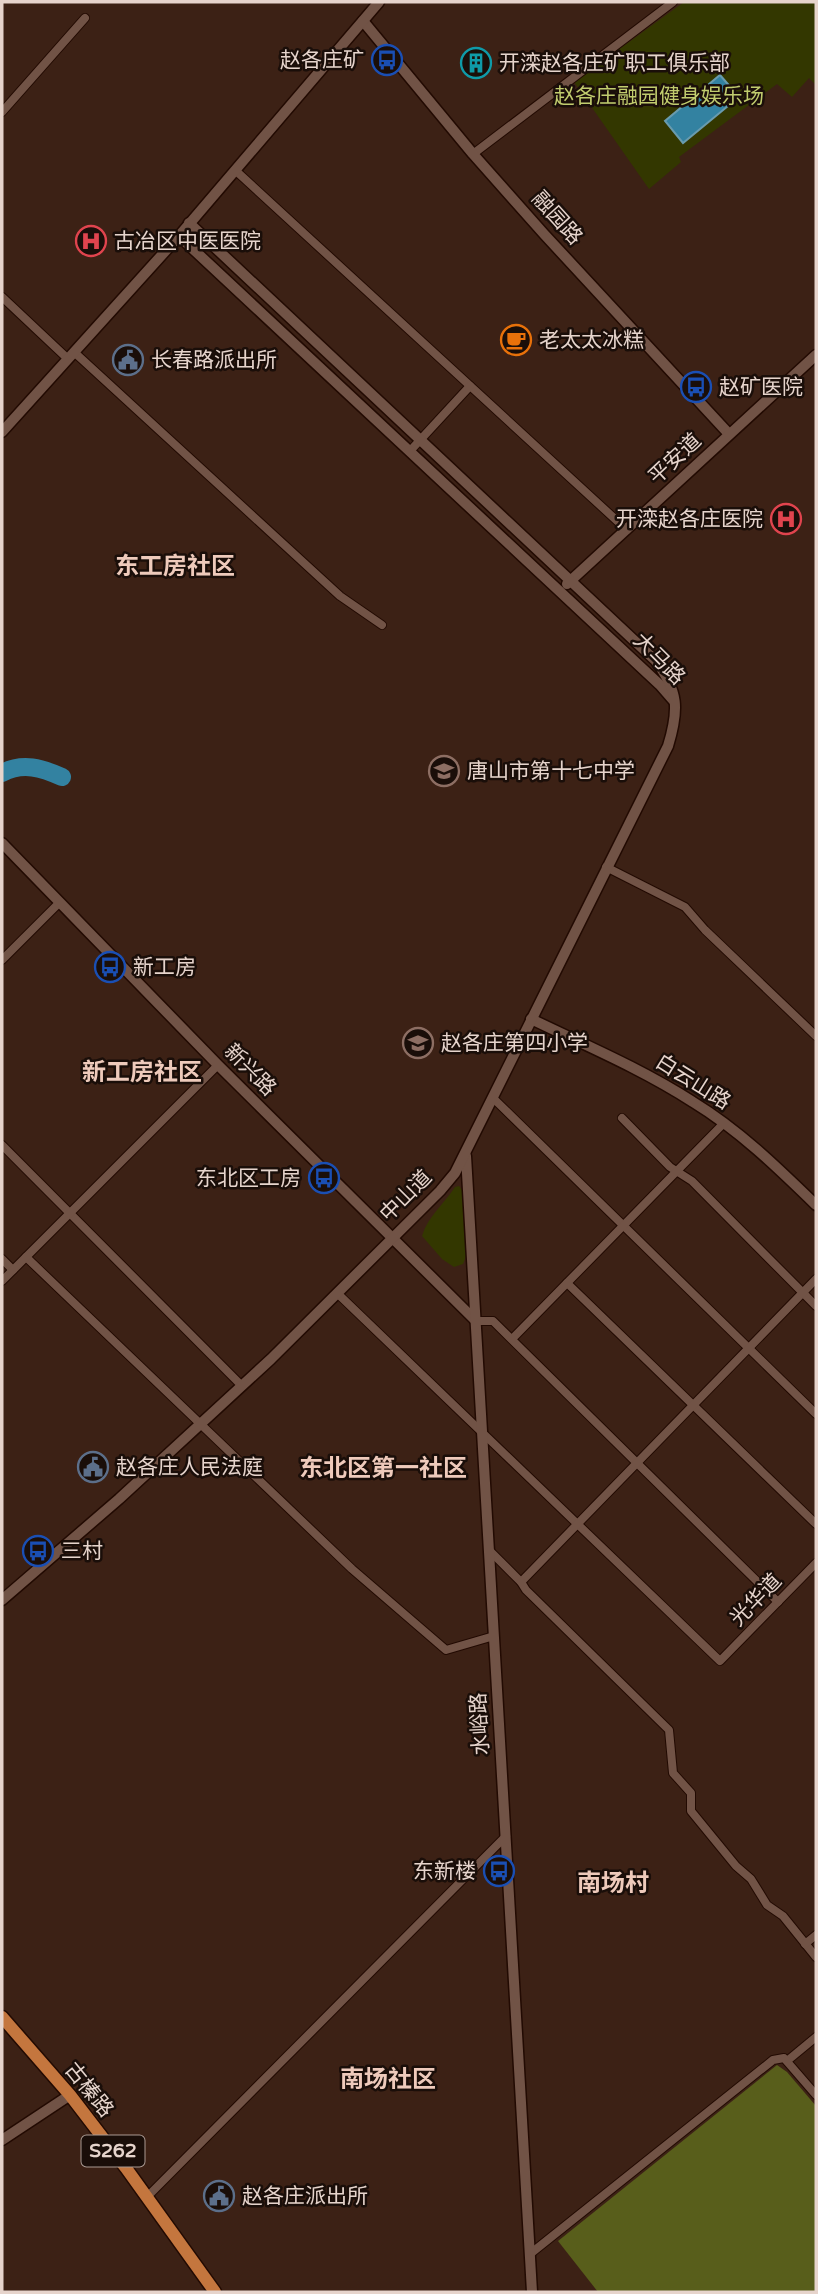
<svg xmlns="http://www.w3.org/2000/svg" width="818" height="2294" viewBox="0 0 818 2294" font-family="'Varela Round','Noto Sans SC',sans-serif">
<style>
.green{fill:#333700}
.forest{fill:#585e1b}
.water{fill:#3382a1;stroke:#699bae;stroke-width:2}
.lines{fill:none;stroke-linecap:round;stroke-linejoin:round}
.river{stroke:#3382a1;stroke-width:18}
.street-casing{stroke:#220a02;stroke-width:10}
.secondary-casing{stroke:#220a02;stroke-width:13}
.primary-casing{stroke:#220a02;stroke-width:15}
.street{stroke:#715346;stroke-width:8}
.secondary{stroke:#715346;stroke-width:10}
.primary{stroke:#c4763e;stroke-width:12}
.labels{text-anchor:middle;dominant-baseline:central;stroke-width:5;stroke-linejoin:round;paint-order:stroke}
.shield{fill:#1a0e09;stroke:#a99992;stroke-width:2}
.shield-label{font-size:19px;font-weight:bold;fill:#e6d4cc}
.poi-label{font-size:21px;fill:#e6d4cc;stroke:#1a0e09;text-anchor:start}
.park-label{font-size:21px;fill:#c1cc6e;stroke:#1a0e09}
.street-label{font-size:21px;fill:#e6d4cc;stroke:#1a0e09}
.quarter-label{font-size:24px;font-weight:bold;fill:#eecabb;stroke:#1a0e09}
</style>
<rect width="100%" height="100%" fill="#3c2115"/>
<g class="green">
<path d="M684,2H816V85L809,78L792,97L777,84L679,157L681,162L649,189L574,82Z"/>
<path d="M459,1186L463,1191L467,1254L463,1264L454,1267L442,1259L422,1236C428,1216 444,1204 455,1187Z"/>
</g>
<path class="forest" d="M777,2065L787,2072L816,2106V2292H598L558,2241Z"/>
<path class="water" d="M720,75L739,97L683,143L665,121Z"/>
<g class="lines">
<path class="river" d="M2,773C23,762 42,768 62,777"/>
<g class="street-casing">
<g id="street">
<path d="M2,112L85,18"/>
<path d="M473,154L673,2"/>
<path d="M235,170L627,530"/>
<path d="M2,297L68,359"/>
<path d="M74,352L340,596L382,625"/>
<path d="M410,451L470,386"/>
<path d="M606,867L685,907L705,930L816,1036"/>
<path d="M2,960L60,902"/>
<path d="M493,1098L816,1414"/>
<path d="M622,1118L670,1167L692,1181L816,1306"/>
<path d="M2,1145L242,1386"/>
<path d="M26,1257L352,1569L446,1650L494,1636"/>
<path d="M2,1259L13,1270"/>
<path d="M2,1281L218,1065"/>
<path d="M567,1283L816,1524"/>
<path d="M337,1293L720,1661L816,1563"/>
<path d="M476,1321H493L778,1602"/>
<path d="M512,1339L723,1124"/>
<path d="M489,1550L521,1582L816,1279"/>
<path d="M521,1582L526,1590L669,1730L673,1773L691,1793V1811L736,1866L751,1879L767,1905L783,1916L816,1957"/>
<path d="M805,1944L816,1935"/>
<path d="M787,2061L816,2037"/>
<path d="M147,2197L506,1836"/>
<path d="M530,2254L773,2060L784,2058L816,2095"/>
</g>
</g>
<g class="secondary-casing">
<g id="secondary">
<path d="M363,21L473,154L544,234L729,434"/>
<path d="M179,236L660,685L673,700"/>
<path d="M2,432L179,236L379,2"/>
<path d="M567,584L816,355"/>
<path d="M2,843L218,1065L476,1321"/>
<path d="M531,1019C585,1045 642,1069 693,1102C739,1130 778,1168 816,1205"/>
<path d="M466,1156L532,2292"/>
<path d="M2,1600L119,1499L271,1359L440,1191L455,1173L668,746C679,710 679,691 655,660L189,223"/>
<path d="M2,2140L70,2095"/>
</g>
</g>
<g class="primary-casing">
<path id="primary" d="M2,2017L70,2095L126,2168L215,2292"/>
</g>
<use href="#street" class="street"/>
<use href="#secondary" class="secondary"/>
<use href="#primary" class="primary"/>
</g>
<defs>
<g id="bus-ring" transform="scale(1.575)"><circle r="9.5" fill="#1a0e09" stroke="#1a4fb4" stroke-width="1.5"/><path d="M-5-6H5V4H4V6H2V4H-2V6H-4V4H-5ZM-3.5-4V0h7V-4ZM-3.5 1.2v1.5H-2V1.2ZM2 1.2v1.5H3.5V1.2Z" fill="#1a4fb4"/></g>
<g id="building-ring" transform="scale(1.575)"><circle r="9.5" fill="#1a0e09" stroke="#0f9aa8" stroke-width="1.5"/><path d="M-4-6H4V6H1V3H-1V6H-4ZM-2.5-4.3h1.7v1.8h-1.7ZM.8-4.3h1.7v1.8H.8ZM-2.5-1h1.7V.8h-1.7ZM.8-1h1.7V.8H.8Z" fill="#0f9aa8"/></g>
<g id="hospital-ring" transform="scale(1.575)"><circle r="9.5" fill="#1a0e09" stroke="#e0444e" stroke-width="1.5"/><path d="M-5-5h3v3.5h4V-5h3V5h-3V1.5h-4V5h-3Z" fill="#e0444e"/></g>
<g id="cafe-ring" transform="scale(1.575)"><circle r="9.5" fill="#1a0e09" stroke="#e8710a" stroke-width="1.5"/><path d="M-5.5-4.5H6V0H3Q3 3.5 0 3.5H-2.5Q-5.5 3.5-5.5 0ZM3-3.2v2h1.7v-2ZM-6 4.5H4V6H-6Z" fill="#e8710a"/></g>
<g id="civic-ring" transform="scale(1.575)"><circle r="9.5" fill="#1a0e09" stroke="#5c6f8a" stroke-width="1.5"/><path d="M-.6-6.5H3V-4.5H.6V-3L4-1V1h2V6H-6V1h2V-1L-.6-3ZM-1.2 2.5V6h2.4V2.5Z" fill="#5c6f8a"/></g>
<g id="school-ring" transform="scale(1.575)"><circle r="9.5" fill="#1a0e09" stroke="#8d6e63" stroke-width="1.5"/><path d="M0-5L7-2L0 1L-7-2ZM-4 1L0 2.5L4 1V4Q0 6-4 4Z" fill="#8d6e63"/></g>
</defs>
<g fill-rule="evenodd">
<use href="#bus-ring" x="387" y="60"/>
<use href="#building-ring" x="476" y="63"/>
<use href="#hospital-ring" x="91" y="241"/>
<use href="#cafe-ring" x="516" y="340"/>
<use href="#civic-ring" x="128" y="360"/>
<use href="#bus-ring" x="696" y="387"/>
<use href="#hospital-ring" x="786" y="519"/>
<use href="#school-ring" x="444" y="771"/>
<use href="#bus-ring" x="110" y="967"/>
<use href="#school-ring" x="418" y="1043"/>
<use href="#bus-ring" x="324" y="1178"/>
<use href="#civic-ring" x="93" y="1467"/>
<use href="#bus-ring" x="38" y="1551"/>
<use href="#bus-ring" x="499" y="1871"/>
<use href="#civic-ring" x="219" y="2196"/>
</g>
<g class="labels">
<rect class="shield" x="81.5" y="2135.5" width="63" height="31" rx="5"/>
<g class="shield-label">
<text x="113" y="2151">S262</text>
</g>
<g class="poi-label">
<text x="364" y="60" text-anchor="end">赵各庄矿</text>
<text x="499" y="63">开滦赵各庄矿职工俱乐部</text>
<text x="114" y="241">古冶区中医医院</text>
<text x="539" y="340">老太太冰糕</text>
<text x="151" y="360">长春路派出所</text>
<text x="719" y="387">赵矿医院</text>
<text x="763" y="519" text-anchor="end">开滦赵各庄医院</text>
<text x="467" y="771">唐山市第十七中学</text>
<text x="133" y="967">新工房</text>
<text x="441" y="1043">赵各庄第四小学</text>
<text x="301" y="1178" text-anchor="end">东北区工房</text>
<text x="116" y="1467">赵各庄人民法庭</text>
<text x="61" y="1551">三村</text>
<text x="476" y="1871" text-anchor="end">东新楼</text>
<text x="242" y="2196">赵各庄派出所</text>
</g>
<g class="park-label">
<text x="659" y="96">赵各庄融园健身娱乐场</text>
</g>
<g class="street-label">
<text transform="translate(557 218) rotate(48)">融园路</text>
<text transform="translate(675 459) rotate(-43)">平安道</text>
<text transform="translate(659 659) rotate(45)">大马路</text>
<text transform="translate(250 1070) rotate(45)">新兴路</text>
<text transform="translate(693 1082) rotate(32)">白云山路</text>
<text transform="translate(406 1196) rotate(-45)">中山道</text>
<text transform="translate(756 1600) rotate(-46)">光华道</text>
<text transform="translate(480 1724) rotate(-93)">水峪路</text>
<text transform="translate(89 2090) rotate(51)">古榛路</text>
</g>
<g class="quarter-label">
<text x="175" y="566">东工房社区</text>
<text x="142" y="1072">新工房社区</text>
<text x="383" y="1468">东北区第一社区</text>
<text x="613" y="1883">南场村</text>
<text x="388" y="2079">南场社区</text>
</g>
</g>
<rect width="818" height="2294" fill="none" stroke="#e6d4cc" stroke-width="7"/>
</svg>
